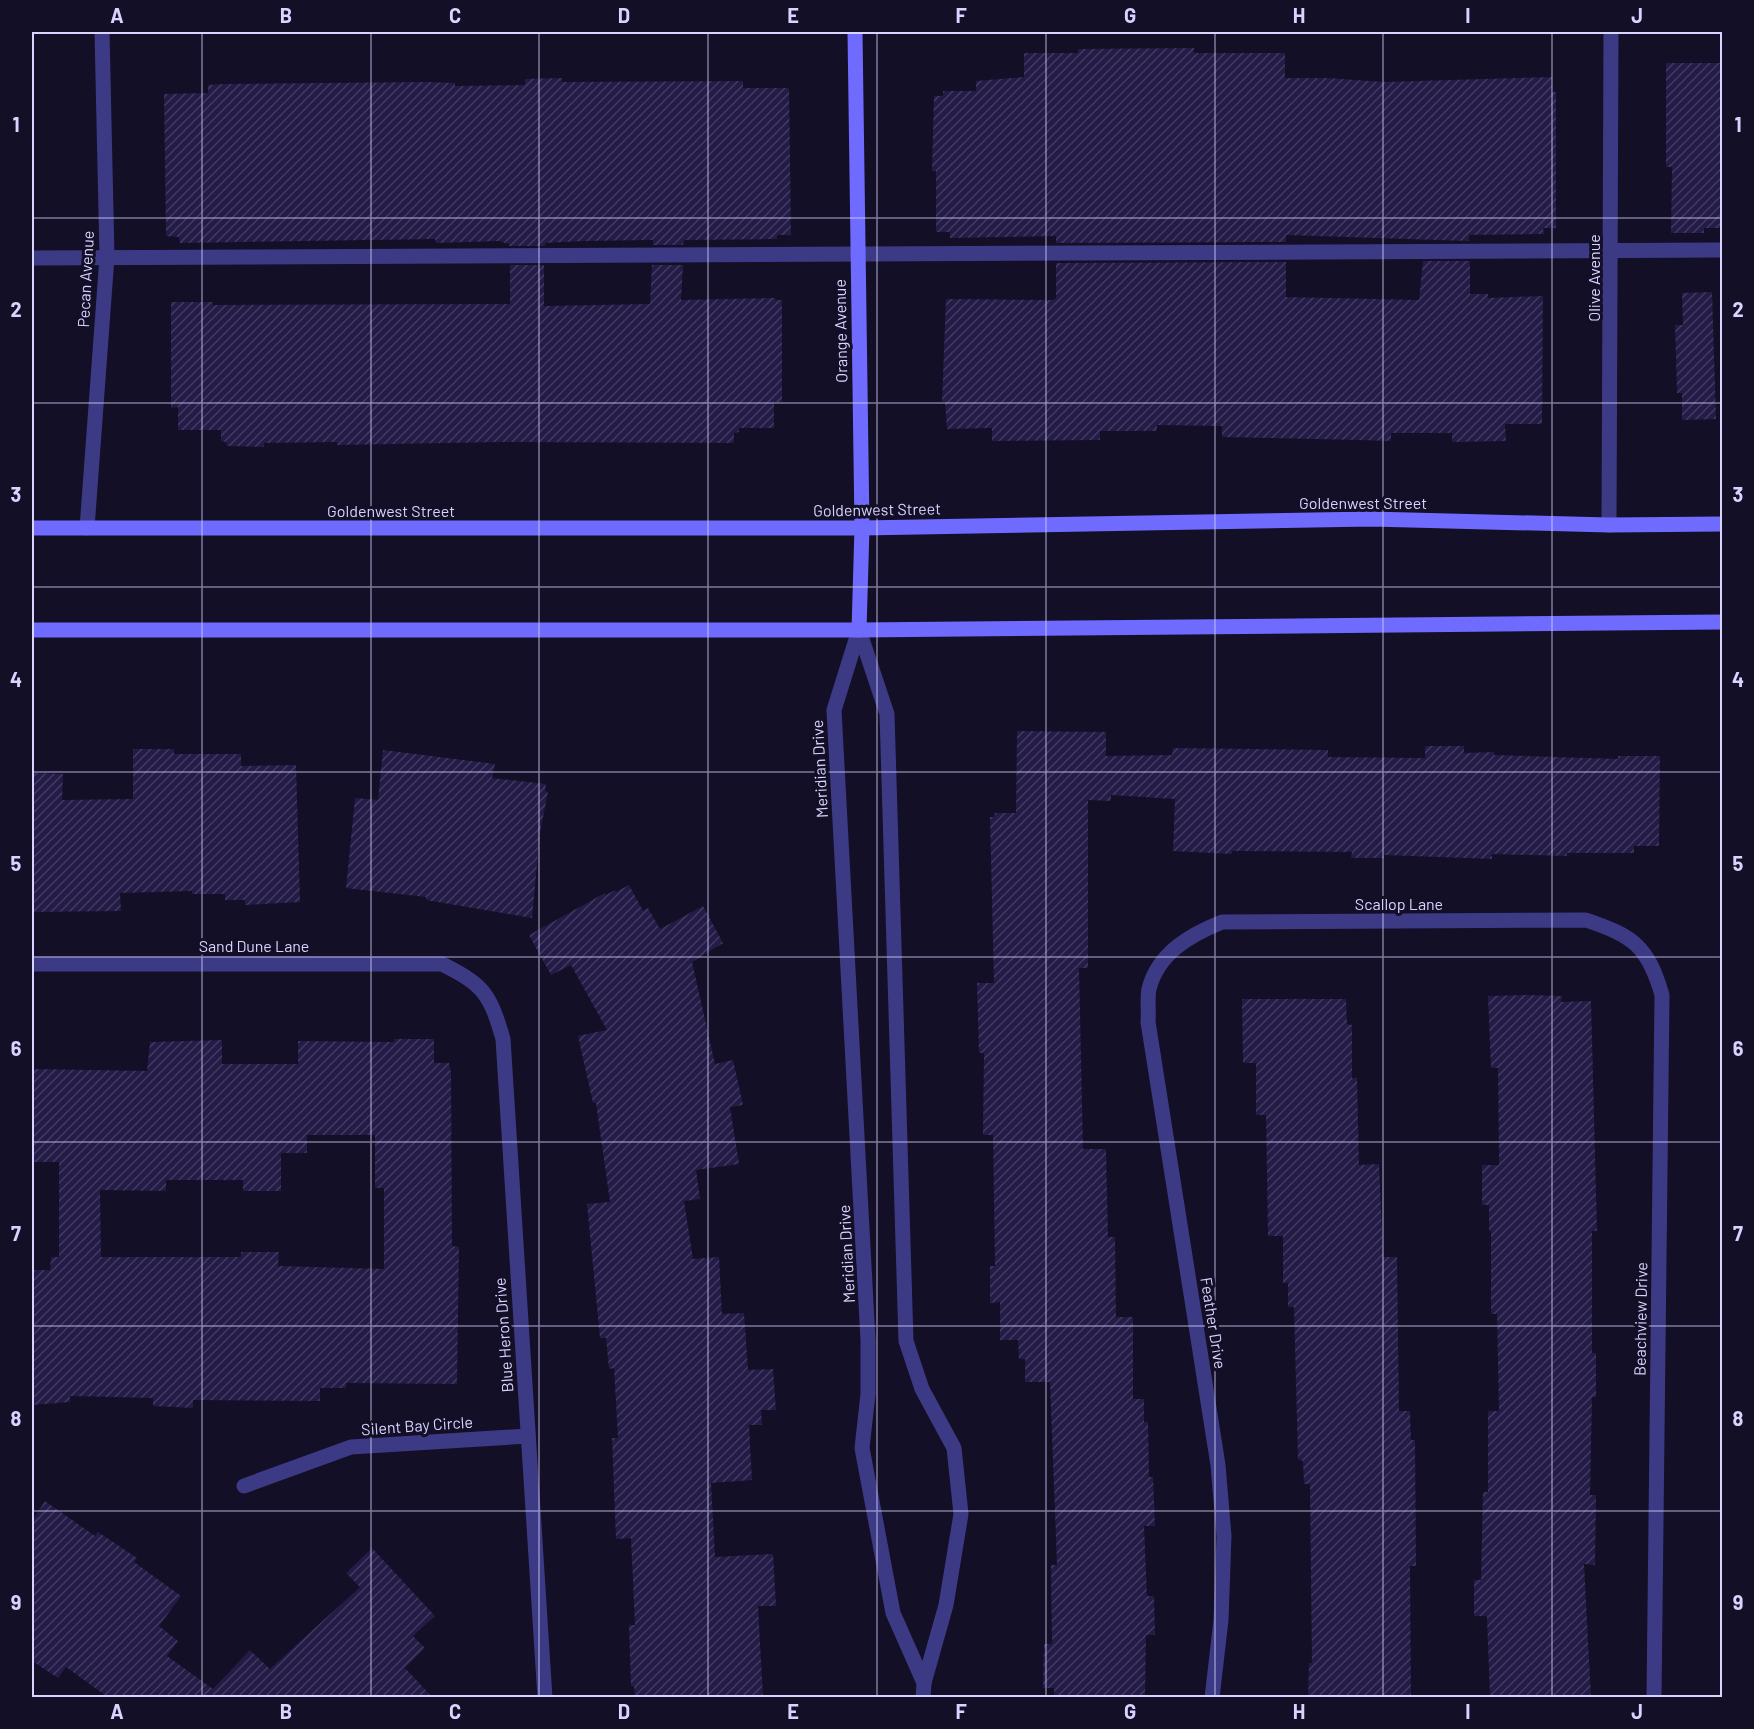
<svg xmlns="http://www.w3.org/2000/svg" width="1754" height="1729" viewBox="0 0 1754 1729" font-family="Barlow,sans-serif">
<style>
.building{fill:url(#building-hatch);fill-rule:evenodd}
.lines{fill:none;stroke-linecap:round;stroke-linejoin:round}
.lane{stroke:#3d3a85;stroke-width:15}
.street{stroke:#3d3a85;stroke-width:15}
.secondary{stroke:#6f6bff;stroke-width:15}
.grid{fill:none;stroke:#d9d4ff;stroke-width:1.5;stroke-opacity:0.55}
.labels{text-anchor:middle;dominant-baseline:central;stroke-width:6;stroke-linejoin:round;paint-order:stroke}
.street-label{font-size:16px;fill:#d9d4ff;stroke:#130f26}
.neatline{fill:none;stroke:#d9d4ff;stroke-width:2}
.grid-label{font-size:20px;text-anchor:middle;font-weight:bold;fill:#d9d4ff}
</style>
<defs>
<pattern id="building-hatch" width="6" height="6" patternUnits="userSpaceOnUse" patternTransform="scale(1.5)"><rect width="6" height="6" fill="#241b47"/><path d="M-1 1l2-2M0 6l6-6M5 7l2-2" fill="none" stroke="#433b63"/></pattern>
</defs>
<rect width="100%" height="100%" fill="#130f26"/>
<g class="building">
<path d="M1194,48V53H1285V78H1327L1384,82L1552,77V92H1556V228H1543L1544,234L1469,235V241L1286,235V242L1056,243V236L950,238V232H936V171H932L934,96H943V91H976V81L1024,77V53H1078V49Z"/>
<path d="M1666,63H1722V228H1704V233H1671L1672,167H1666Z"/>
<path d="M562,78V82L743,81V88H789L791,235H777V239L684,240L683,245H653V240L583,241L545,243V246H509V244L499,241L436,243L435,239L180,243L179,237L166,236L164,94L208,93V85L223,84L426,82L455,83V86L525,85V79Z"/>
<path d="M1423,261H1470V294H1488V298L1543,296L1542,424H1505L1506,441L1452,442V433H1391V441L1359,440L1222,437V426L1157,425V431H1100V440L992,441V428L947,429L945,402H942L946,299L1053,300L1056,298V263L1286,262V297L1419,300Z"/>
<path d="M510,265H544V306L650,304L652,265H683L681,300L775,298V300H782V402H774V428H739V432L734,433V443L502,442L337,445V442L264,443V447L227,446L226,442L221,441V430H178V407L171,408V302H213V305L510,304Z"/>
<path d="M1712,292L1716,419L1682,420V393H1677L1675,325H1683L1682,293Z"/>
<path d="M1017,731L1106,732V756L1172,755L1173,748L1328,750V757L1425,758V746H1464V753L1494,752V755L1618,759V756H1660L1659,846H1634V853H1567V856L1492,854V859L1384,855V858H1351L1352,852L1232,851V854L1173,851L1175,799L1111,795V801L1088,800V968H1079L1083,1149H1106L1108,1237H1115L1116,1317H1133V1399H1144V1422H1148L1149,1477H1153L1155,1526H1144L1147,1596H1154L1155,1635H1146L1145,1698H1054V1688H1043L1044,1644H1052L1051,1565H1057L1050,1382H1025V1359H1019L1018,1340H1000V1302L990,1303V1266H995L993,1135H983L984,1053H979L977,983H994L990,817H994L995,813H1016Z"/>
<path d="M133,749H174V754H241V766L296,765L300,902L245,905V900H225V894H192V891L120,893L121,911L32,912V773L63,774L62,800L133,799Z"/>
<path d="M383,750L495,764L492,778L546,784L545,791L548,792L540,832L532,918L426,900V897L346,888L355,798L378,800Z"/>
<path d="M629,885L643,911L648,908L660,929L703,906L723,943L692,962L715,1064L733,1060L743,1105L730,1107L739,1164L696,1170L700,1199L684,1201L693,1259L719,1257L722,1314L744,1313L748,1370L773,1369L776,1410H761L762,1425H749L752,1480L711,1483L715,1557L773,1554L776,1606H758L763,1698H635L634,1686H631L629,1625H635L631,1538L616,1539L612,1438H618L614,1368L609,1369L606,1338H600L587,1204L610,1202L596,1103H593L578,1036L607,1030L571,965L551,975L529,935L605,893L606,895L615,890L616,892Z"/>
<path d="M1526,995L1562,996L1561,1002L1591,1001L1597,1231H1592V1353H1596V1397H1592L1590,1495H1596L1595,1565L1584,1564L1591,1698H1490L1487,1616H1474V1580H1481L1483,1492H1488V1411H1499L1497,1314H1491V1231H1489V1205H1482V1165H1499L1498,1068H1491L1488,996Z"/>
<path d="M1242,999H1346L1347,1024L1352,1025V1078H1357L1359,1165L1379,1164L1383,1257H1397L1399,1411H1410L1411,1440H1415L1416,1566H1410L1411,1698H1308L1309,1663H1312L1310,1484H1304L1303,1461L1298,1459L1294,1307H1288V1283H1283V1236H1268L1266,1115H1256V1063H1243Z"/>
<path d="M394,1039H434V1063H449L451,1073L452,1246L459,1247L457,1384L346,1383V1388H320V1401L193,1400V1408L153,1406V1398L70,1396V1402L32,1405V1270H50L51,1257H59V1162H34L32,1069L147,1071L150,1042L222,1040V1064H298V1041L394,1042ZM307,1135H375V1188H384V1269L278,1266L279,1252H241V1257H101L100,1190L166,1191V1180H243V1191H281V1153H307Z"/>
<path d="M45,1501L95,1536L98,1532L137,1558L134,1562L181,1596L159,1626L178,1641L167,1656L213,1689L250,1650L270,1669L360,1587L346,1573L372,1548L435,1616L413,1636L425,1648L405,1668L433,1698H109L66,1667L58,1678L32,1661V1521Z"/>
</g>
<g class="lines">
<path class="lane" d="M32,258L1722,250"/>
<g class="street">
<path d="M1609,525L1611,32"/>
<path d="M87,528L107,257L102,32"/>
<path d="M859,630L887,714L906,1341L922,1389L954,1448L961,1514L946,1605L924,1683L923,1698"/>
<path d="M859,630L834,710L868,1340V1394L862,1448L893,1613L924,1683"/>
<path d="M32,964H442C484,985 490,994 503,1039L545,1698"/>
<path d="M244,1486L351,1447L528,1436"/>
<path d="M1212,1698L1221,1620L1224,1536L1218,1465L1148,1022C1149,1012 1147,999 1149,989C1158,953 1190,935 1222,922L1586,920C1633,936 1648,946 1662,995L1654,1698"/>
</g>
<g class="secondary">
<path d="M855,32L862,528L859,630"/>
<path d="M32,528H862L1371,519L1609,525L1722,524"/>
<path d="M32,630H859L1722,622"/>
</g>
</g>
<path class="grid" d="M202,32V1698M371,32V1698M539,32V1698M708,32V1698M877,32V1698M1046,32V1698M1215,32V1698M1383,32V1698M1552,32V1698M32,218H1722M32,403H1722M32,587H1722M32,772H1722M32,957H1722M32,1142H1722M32,1326H1722M32,1511H1722"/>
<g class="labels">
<g class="street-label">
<text transform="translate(1593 278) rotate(-90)">Olive Avenue</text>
<text transform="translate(85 279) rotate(-87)">Pecan Avenue</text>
<text transform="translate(840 331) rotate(-91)">Orange Avenue</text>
<text x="1363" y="502">Goldenwest Street</text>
<text transform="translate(877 509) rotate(-1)">Goldenwest Street</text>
<text x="391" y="510">Goldenwest Street</text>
<text transform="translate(819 769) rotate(-93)">Meridian Drive</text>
<text x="1399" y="903">Scallop Lane</text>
<text x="254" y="945">Sand Dune Lane</text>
<text transform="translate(846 1254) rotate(-93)">Meridian Drive</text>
<text transform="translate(1640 1319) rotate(-89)">Beachview Drive</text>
<text transform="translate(1214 1323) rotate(81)">Feather Drive</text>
<text transform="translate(503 1335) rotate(-94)">Blue Heron Drive</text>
<text transform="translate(417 1425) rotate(-4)">Silent Bay Circle</text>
</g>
</g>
<rect width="1754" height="1729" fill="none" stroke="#130f26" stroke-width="66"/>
<rect x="33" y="33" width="1688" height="1663" class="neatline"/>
<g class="grid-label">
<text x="117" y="23">A</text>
<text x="286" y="23">B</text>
<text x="455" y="23">C</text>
<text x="624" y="23">D</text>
<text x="793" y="23">E</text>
<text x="961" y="23">F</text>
<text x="1130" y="23">G</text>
<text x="1299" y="23">H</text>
<text x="1468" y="23">I</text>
<text x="1637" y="23">J</text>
<text x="16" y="132">1</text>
<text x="1738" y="132">1</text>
<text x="16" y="317">2</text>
<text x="1738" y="317">2</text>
<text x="16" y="502">3</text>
<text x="1738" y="502">3</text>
<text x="16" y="687">4</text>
<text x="1738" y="687">4</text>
<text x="16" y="871">5</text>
<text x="1738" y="871">5</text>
<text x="16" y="1056">6</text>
<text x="1738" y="1056">6</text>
<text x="16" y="1241">7</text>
<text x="1738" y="1241">7</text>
<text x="16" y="1426">8</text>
<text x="1738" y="1426">8</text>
<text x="16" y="1610">9</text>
<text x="1738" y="1610">9</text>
<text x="117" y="1719">A</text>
<text x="286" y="1719">B</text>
<text x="455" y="1719">C</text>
<text x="624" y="1719">D</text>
<text x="793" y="1719">E</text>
<text x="961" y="1719">F</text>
<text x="1130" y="1719">G</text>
<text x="1299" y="1719">H</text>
<text x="1468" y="1719">I</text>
<text x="1637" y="1719">J</text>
</g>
</svg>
